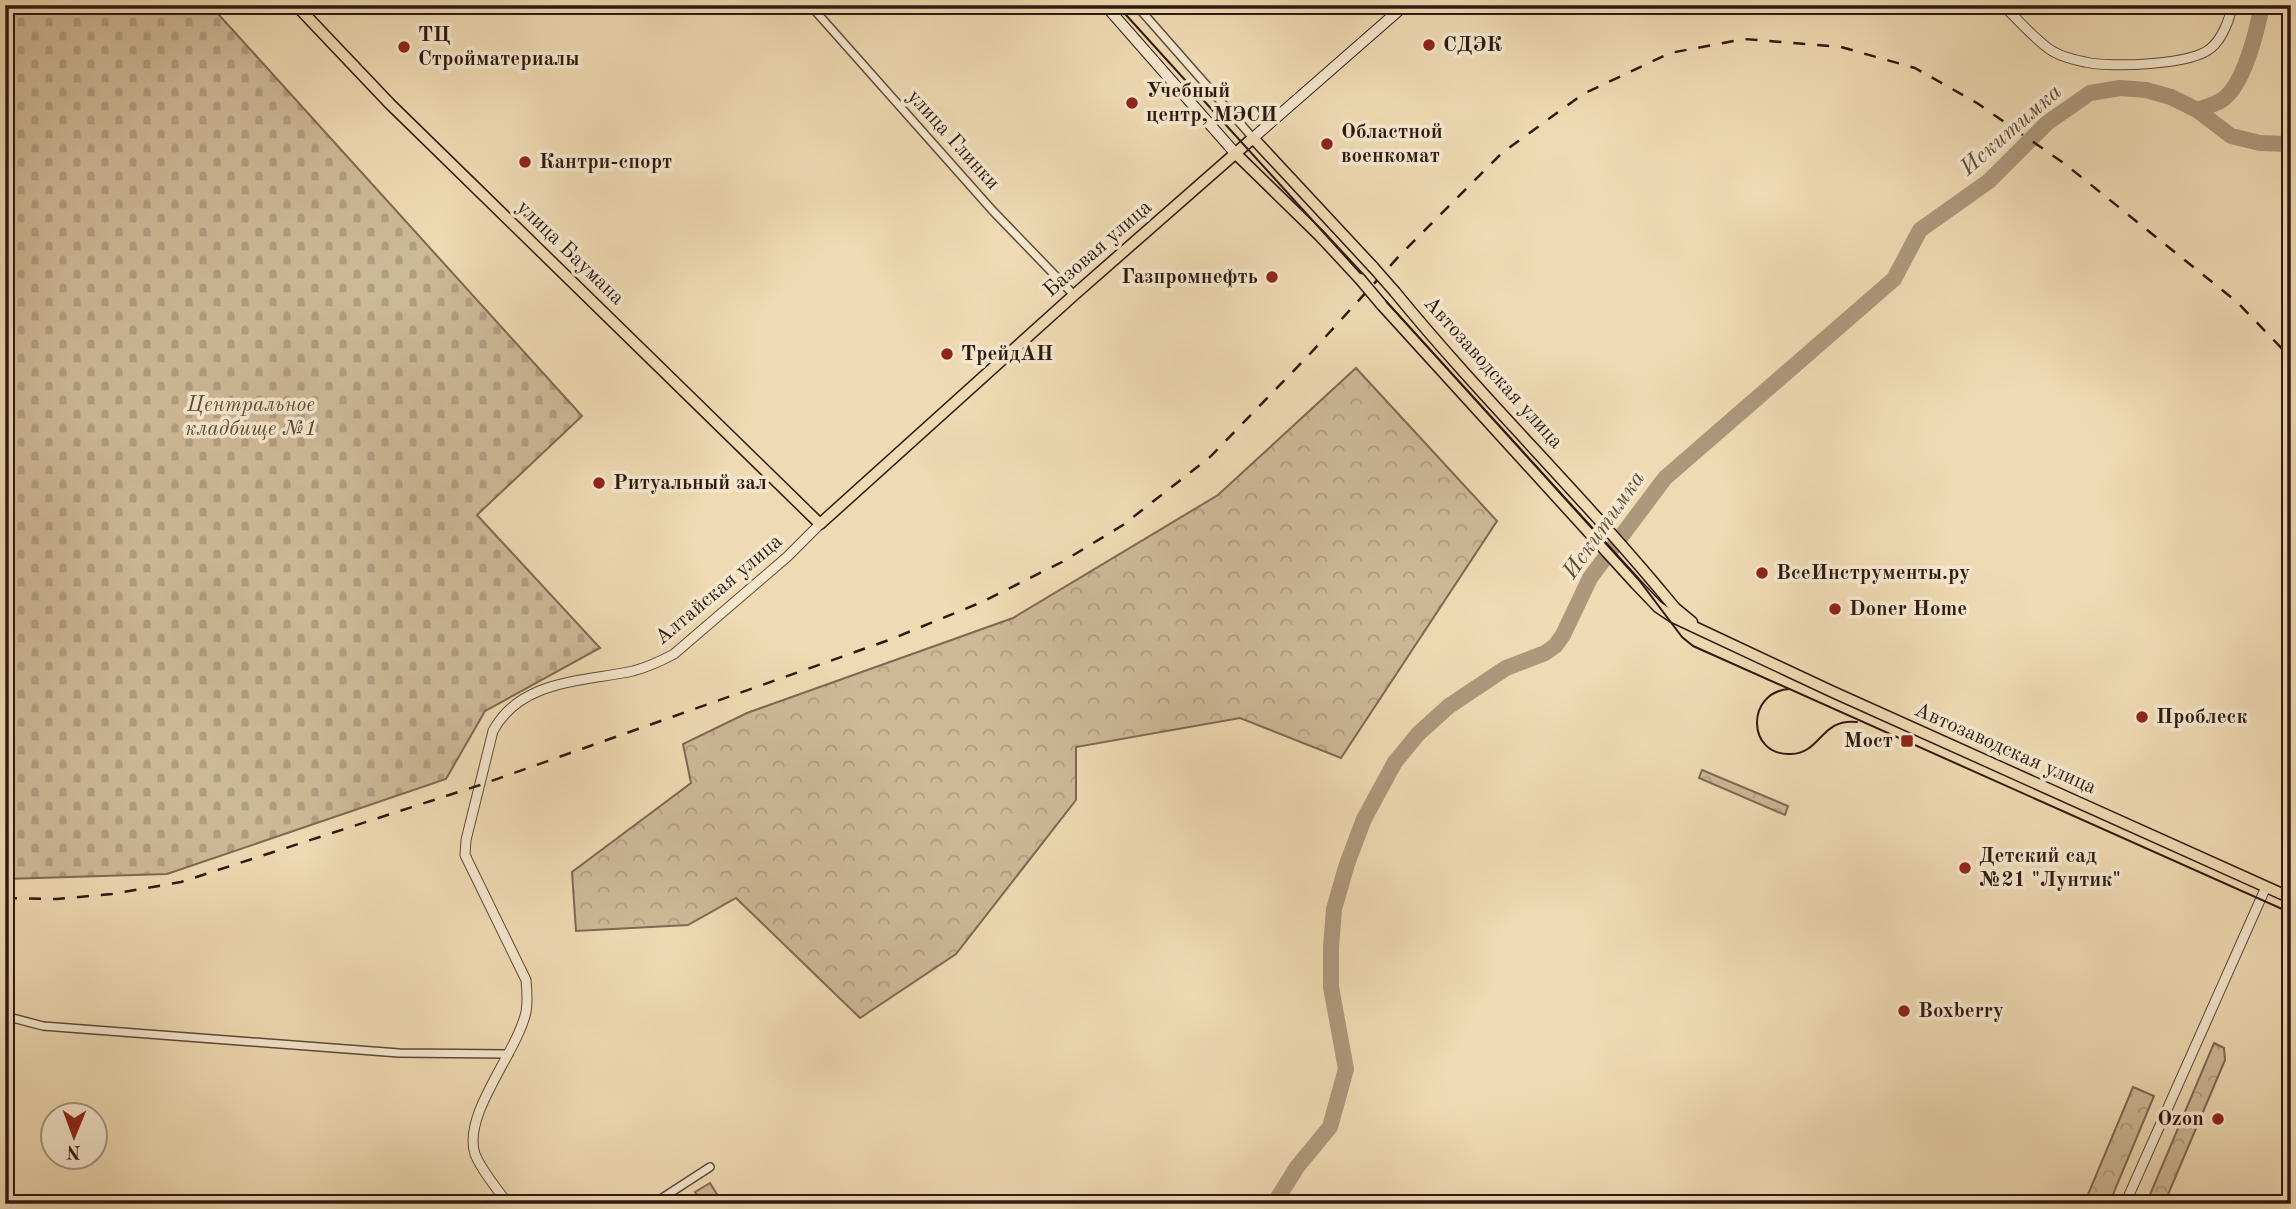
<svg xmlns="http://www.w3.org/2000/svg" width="2296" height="1209" viewBox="0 0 2296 1209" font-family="'Old Standard TT',serif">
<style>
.grass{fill:#ceb997;stroke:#7e6954;stroke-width:2}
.forest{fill:url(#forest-crowns);stroke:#7e6954;stroke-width:2}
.cemetery{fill:url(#cemetery-stones);stroke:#7e6954;stroke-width:2}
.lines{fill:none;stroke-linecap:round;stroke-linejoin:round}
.river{stroke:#ad987c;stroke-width:16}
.minor-casing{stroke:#5e4939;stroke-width:10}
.tertiary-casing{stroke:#5e4939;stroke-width:11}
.secondary-casing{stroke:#2e1910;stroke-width:12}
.primary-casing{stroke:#2e1910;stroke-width:13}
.minor{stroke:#f5e7ce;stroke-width:7}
.tertiary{stroke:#f5e7ce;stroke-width:9}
.secondary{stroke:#f5e7ce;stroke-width:10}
.primary{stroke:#efdab3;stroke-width:10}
.tram{stroke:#2e1910;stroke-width:2}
.rail{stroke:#2e1910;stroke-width:2.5;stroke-dasharray:12 12;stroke-linecap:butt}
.primary-bridge-casing{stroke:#2e1910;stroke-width:13;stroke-linecap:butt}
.primary-bridge{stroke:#efdab3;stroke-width:10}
.poi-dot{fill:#8f2418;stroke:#f5e7ce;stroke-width:2.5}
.labels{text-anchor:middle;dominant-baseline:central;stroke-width:7;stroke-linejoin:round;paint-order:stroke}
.poi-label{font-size:21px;font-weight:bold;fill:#2e1910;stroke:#f5e7ce;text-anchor:start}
.street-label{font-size:21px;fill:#2e1910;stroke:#f5e7ce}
.park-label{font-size:21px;font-style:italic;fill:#5e4938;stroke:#f5e7ce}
.water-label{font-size:23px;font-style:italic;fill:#614c3b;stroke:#f5e7ce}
</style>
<defs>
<pattern id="forest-crowns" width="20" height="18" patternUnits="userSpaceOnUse" patternTransform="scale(1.75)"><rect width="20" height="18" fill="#ceb997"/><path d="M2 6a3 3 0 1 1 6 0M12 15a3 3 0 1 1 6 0" fill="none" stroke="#b19e81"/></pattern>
<pattern id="cemetery-stones" width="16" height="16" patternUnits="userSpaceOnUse" patternTransform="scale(1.75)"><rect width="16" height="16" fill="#ceb997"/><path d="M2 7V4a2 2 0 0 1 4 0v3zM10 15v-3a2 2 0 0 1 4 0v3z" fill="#b19e81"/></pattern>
</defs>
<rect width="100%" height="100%" fill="#efdab3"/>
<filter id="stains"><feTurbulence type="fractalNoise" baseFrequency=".00286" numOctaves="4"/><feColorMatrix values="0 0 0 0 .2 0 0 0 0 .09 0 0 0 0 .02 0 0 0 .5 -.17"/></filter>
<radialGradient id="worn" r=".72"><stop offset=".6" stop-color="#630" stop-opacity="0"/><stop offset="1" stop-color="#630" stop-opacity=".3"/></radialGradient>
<path class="grass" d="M710,1183L723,1204H702L695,1192Z"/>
<g class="forest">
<path d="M1356,368L1497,521L1341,758L1240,718L1076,747V800L956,954L860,1018L736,898L688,925L576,931L572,872L691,783L683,744L747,713L1013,618L1218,495Z"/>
<path d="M1702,770L1788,806L1785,815L1699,778Z"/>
<path d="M2214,1043L2224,1048L2225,1060L2164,1204H2146Z"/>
<path d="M2133,1087L2154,1096L2109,1204H2084Z"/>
</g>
<path class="cemetery" d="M5,5H210L582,416L477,515L600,648L485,711L446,779L167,874L5,879Z"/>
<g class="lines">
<g class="river">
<path d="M2197,110C2205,107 2214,105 2222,100C2244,85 2257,31 2262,5"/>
<path d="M1274,1204L1297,1167L1330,1127L1346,1069L1331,987V947L1334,909L1347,864L1364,819L1395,762L1418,734L1449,706L1506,668L1545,653L1555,646L1563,635L1590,578L1665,478L1894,279L1920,230L1989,181L2047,123L2090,93L2120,88L2146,90L2171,97L2197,110L2231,136L2260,143L2291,144"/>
</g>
<g class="minor-casing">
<g id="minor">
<path d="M810,5L992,210L1074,295"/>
<path d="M1136,5L1253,138"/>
<path d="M5,1016L43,1026L399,1053L509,1054"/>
<path d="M653,1204L710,1167"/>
</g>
</g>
<g class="tertiary-casing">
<g id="tertiary">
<path d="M2003,5C2016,18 2040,45 2054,52C2063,57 2075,60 2085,62C2110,68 2192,65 2211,48C2222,39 2230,19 2232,5"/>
<path d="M508,1204C497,1188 482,1172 475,1154C462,1114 517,1053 526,1012C528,1001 527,990 526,980L465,855L466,840L493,731C521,679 583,682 633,671C648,667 661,661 674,654L787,557L820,524"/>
<path d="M2125,1204L2266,887"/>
</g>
</g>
<g class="secondary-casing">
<g id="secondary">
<path d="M1105,5L1235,153"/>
<path d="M1253,138L1405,5"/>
</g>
</g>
<g class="primary-casing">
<g id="primary">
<path d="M296,5L390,104L820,524L1074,295L1253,138L1373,267"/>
<path d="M1235,153L1320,236L1360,279"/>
<path d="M1395,292C1484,401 1586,499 1675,608L1692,622"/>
<path d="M1381,304L1635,583L1658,607L1673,617L1833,692L2291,898"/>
</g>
</g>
<use href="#minor" class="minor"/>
<use href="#tertiary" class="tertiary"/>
<use href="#secondary" class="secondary"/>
<use href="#primary" class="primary"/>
<g class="tram">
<path d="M1117,5L1639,580L1682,637L1693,646L2291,913"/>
<path d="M1789,689C1746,692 1746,756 1791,754C1822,753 1820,718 1857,722"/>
</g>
<path class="rail" d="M5,898L57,899L112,894L181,882L480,785L889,640L982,602L1062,562L1123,525L1210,457L1308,356L1401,254L1502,153L1583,94L1670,53L1744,39L1841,47L1915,68L1977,103L2065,164L2237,302L2291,358"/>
<g class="primary-bridge-casing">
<g id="primary-bridge">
<path d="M1373,267L1395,292"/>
<path d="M1360,279L1381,304"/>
</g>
</g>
<use href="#primary-bridge" class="primary-bridge"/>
</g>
<g class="poi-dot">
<circle cx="1429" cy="45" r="7"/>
<circle cx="404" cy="47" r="7"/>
<circle cx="1132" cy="103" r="7"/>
<circle cx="1327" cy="144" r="7"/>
<circle cx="525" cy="162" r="7"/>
<circle cx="1272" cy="277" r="7"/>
<circle cx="947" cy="354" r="7"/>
<circle cx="599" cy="483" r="7"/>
<circle cx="1762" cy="573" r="7"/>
<circle cx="1835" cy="609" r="7"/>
<circle cx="2142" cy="717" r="7"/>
<rect x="1900" y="734" width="14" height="14" rx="3.5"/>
<circle cx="1965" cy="868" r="7"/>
<circle cx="1904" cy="1011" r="7"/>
<circle cx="2218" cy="1119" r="7"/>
</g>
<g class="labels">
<g class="poi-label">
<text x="418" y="35">ТЦ<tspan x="418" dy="24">Стройматериалы</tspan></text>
<text x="1443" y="45">СДЭК</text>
<text x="1146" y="91">Учебный<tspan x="1146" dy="24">центр, МЭСИ</tspan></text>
<text x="1341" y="132">Областной<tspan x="1341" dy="24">военкомат</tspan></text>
<text x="539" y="162">Кантри-спорт</text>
<text x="1258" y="277" text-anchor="end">Газпромнефть</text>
<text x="961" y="354">ТрейдАН</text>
<text x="613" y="483">Ритуальный зал</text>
<text x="1776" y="573">ВсеИнструменты.ру</text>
<text x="1849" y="609">Doner Home</text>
<text x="2156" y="717">Проблеск</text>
<text x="1893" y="741" text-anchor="end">Мост</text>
<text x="1979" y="856">Детский сад<tspan x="1979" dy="24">№21 "Лунтик"</tspan></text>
<text x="1918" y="1011">Boxberry</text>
<text x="2204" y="1119" text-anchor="end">Ozon</text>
</g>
<g class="street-label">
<text transform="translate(953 140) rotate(48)">улица Глинки</text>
<text transform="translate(1098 249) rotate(-41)">Базовая улица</text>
<text transform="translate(570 253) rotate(44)">улица Баумана</text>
<text transform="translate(1493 373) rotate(48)">Автозаводская улица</text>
<text transform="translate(719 590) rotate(-40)">Алтайская улица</text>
<text transform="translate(2005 749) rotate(24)">Автозаводская улица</text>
</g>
<g class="park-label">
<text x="251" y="405">Центральное<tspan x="251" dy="24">кладбище №1</tspan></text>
</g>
<g class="water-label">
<text transform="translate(2011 130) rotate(-41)">Искитимка</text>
<text transform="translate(1604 525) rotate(-55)">Искитимка</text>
</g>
</g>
<rect width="2296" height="1209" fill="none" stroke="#efdab3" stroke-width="28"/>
<rect x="7" y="7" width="2282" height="1195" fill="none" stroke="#2e1910" stroke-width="3.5"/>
<rect x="14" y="14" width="2268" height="1181" fill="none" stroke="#2e1910" stroke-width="2"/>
<g transform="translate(74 1136) rotate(181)"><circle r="33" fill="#f5e7ce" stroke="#a59582" stroke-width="2"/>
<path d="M0-5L12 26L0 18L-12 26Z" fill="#8f2418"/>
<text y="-10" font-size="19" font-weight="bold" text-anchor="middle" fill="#2e1910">N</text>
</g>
<rect width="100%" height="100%" filter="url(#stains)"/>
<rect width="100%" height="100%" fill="url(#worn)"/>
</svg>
